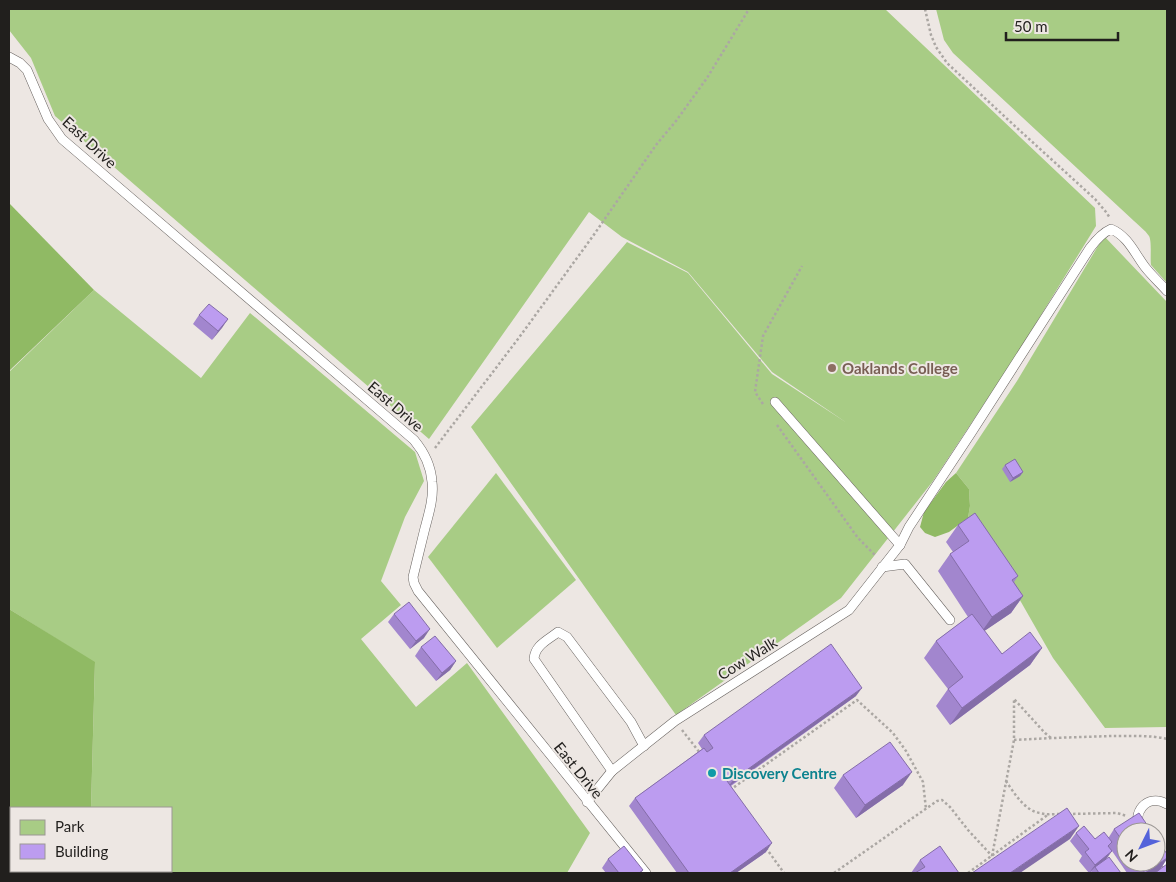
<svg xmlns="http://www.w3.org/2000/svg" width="1176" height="882" viewBox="0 0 1176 882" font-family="Lato,sans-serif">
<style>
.green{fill:#a8cc85}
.forest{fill:#90ba64}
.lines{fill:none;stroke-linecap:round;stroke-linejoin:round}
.lane-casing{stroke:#696461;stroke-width:10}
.path{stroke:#aba7a3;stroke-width:2.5;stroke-dasharray:2.5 2.5;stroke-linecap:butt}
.lane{stroke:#fff;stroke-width:9}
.wall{fill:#a286ce}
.shaded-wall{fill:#846da8}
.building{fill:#bc9cf0;stroke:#846da8}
.education-dot{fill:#8d6e63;stroke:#ede7e3;stroke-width:2}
.culture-dot{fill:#0f9aa8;stroke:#ede7e3;stroke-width:2}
.labels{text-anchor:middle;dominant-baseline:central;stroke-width:4;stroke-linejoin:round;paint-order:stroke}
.street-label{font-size:15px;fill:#211f1d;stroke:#ede7e3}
.education-label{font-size:15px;font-weight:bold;fill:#785e54;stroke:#ede7e3;text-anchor:start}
.culture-label{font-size:15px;font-weight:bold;fill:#0d838f;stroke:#ede7e3;text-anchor:start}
</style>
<rect width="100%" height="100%" fill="#ede7e3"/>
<g class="green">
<path d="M9,9H885L1095,208L1096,226L1004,375L990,395L933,481L841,598L676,715L471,427L627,242L688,273L772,374L847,423L772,372L688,272L622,237L589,212L429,439L55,116L31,58L9,30Z"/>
<path d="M936,9H1167V283L1151,265C1150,258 1152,241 1149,236C1145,230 1139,226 1134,221L953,53L944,40Z"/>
<path d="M1104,236L1167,302V727L1105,728L1053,658L1021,602L968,518L970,506L969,489L956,473L1017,381Z"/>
<path d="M94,290L201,378L250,313L415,452L424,481L405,517L381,581L401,605L361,639L416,707L467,663L590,833L567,873H106L105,871H171V808H91L95,663L9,609V372Z"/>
<path d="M496,473L576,580L497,648L428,557Z"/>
</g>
<g class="forest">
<path d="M9,203L94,290L9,371Z"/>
<path d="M956,473L969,489L970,506L968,518L949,532L935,537L925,533L920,527L924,512L946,482Z"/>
<path d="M9,609L95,662L91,808H11V871H105L106,873H9Z"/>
</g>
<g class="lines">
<g class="lane-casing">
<g id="lane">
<path d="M9,57L20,63L27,70L48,119L62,139L414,440C424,452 431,465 432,482C434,497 429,513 425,528C421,544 417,561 413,577L414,583L418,591L646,873"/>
<path d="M775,402L900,545"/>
<path d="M882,567L905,564L950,620"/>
<path d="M612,771L534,659C535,645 548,640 558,632L567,637L631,722L644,746"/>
<path d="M587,802L612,771L675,721L849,610L900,545L909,527L971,433L1090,248C1096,240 1102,233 1111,229C1128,236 1135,254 1145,267C1152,276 1160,283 1167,291"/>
<path d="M1140,832C1131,812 1147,793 1167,804"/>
<path d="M1156,855L1167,864"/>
</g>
</g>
<g class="path">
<path d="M925,9L931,35L936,47L947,63L1017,128L1095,199L1106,212L1110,218"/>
<path d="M763,404L755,392L763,336L802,266"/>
<path d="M777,425L858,538L876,556"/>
<path d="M435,448L518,339L593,236L656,145L676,121L707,78L749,9"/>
<path d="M682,730L700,753"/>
<path d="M1014,740C1047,738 1080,737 1112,736C1129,736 1151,735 1167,739"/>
<path d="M1006,781C1014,793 1025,811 1040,813C1047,815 1054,814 1060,814"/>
<path d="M730,790L857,700L893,733L906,751L923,782L926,809"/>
<path d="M1068,814L1117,813L1127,816"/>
<path d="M766,848L784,873"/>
<path d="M992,856L1014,740V699L1045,733L1051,738"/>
<path d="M834,873L937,801L942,800L950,807L968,830L992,856"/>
<path d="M968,873L1049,814"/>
</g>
<use href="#lane" class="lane"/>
</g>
<g class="wall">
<path d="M199,315L228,319L212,340L193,324Z"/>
<path d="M1005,465L1023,472L1020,476L1010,482L1002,469Z"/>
<path d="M958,525L1018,576L1014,582L1023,596L1011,613L984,631L1002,654L1042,648L1030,665L950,725L936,706L948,689L924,658L936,641L968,617L938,571L950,554L953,552L946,542Z"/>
<path d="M394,614L424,638L410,649L388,622Z"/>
<path d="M421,647L456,661L450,670L436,681L415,656Z"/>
<path d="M856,696L731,786L766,852L736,873H677L629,806L635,798L702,749L698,743L704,735Z"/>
<path d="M843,775L903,785L856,818L834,788Z"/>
<path d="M1114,829L1126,832V862H1156L1161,869L1167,873H1127L1112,851L1106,859L1121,873H1090L1092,871L1089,873L1079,861L1082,856L1070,841L1076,833L1095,839L1109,837Z"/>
<path d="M608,859L643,870L641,873H606L602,868Z"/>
<path d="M920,860L959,873H911Z"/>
</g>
<g class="shaded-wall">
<path d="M228,319L222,328L212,340L218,331Z"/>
<path d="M1023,472L1020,476L1010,482L1013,478Z"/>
<path d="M1023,596L1011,613L980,634L992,617Z"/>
<path d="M430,629L424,638L410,649L416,641Z"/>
<path d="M1042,648L1030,665L950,725L962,708Z"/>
<path d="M456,661L450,670L436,681L442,673Z"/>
<path d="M862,688L856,696L728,787L734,779Z"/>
<path d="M912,772L903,785L856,818L865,805Z"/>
<path d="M1079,826L1070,839L1020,873H1010Z"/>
<path d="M772,843L766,852L736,873H730Z"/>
<path d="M1112,851L1106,859L1095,867L1089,873L1095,865Z"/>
<path d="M1167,858V859L1160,870L1155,873H1145Z"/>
</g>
<g class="building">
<path d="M209,304L228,319L218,331L199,315Z"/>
<path d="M1015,459L1023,472L1013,478L1005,465Z"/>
<path d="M975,513L1018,576L1012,580L1023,596L992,617L950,554L969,541L958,525Z"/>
<path d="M409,602L430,629L416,641L394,614Z"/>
<path d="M972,614L1002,654L1030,632L1042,648L962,708L948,689L963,677L936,641Z"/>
<path d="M435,636L456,661L442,673L421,647Z"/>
<path d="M831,644L862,688L734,779L733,777L727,781L772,843L730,873H689L635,798L704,748L707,752L713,748L704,735Z"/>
<path d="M890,742L912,772L865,805L843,775Z"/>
<path d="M1067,808L1079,826L1010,873H972Z"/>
<path d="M1139,813L1152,832H1126V846L1114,829Z"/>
<path d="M1084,826L1095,839L1104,832L1112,842L1108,846L1112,851L1095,865L1085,852L1089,849L1076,833Z"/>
<path d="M1156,838L1167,854V858L1145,873L1137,862H1156Z"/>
<path d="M624,846L643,870L639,873H619L608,859Z"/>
<path d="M940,846L959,873H915L925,867L920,860Z"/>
<path d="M1109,857L1121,873H1099L1095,867Z"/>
<path d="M1167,864V873H1155Z"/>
</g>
<circle class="education-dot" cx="832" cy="368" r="5"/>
<circle class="culture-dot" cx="712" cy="773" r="5"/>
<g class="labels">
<g class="street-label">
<text transform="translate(90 142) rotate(43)">East Drive</text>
<text transform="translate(396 406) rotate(41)">East Drive</text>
<text transform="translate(747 658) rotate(-32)">Cow Walk</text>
<text transform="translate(579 770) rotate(51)">East Drive</text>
</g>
<g class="education-label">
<text x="842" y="368">Oaklands College</text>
</g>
<g class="culture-label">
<text x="722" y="773">Discovery Centre</text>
</g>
</g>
<rect width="1176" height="882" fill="none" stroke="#211f1d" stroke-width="20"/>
<rect x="10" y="807" width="162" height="65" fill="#ede7e3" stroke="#9b9794"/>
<rect x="20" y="820" width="25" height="15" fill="#a8cc85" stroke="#9b9794"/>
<text x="55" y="832" font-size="15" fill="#211f1d">Park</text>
<rect x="20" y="844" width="25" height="15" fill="#bc9cf0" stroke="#9b9794"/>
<text x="55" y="857" font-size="15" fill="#211f1d">Building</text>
<g transform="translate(1141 847) rotate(228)"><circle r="24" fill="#ede7e3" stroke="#9b9794"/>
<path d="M0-4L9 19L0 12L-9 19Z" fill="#5463da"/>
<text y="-8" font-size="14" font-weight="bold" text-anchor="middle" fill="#211f1d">N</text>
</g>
<path d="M1006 32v8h112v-8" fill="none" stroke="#211f1d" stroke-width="2.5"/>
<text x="1014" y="32" font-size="15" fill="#211f1d" stroke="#ede7e3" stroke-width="4" paint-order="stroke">50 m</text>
</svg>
